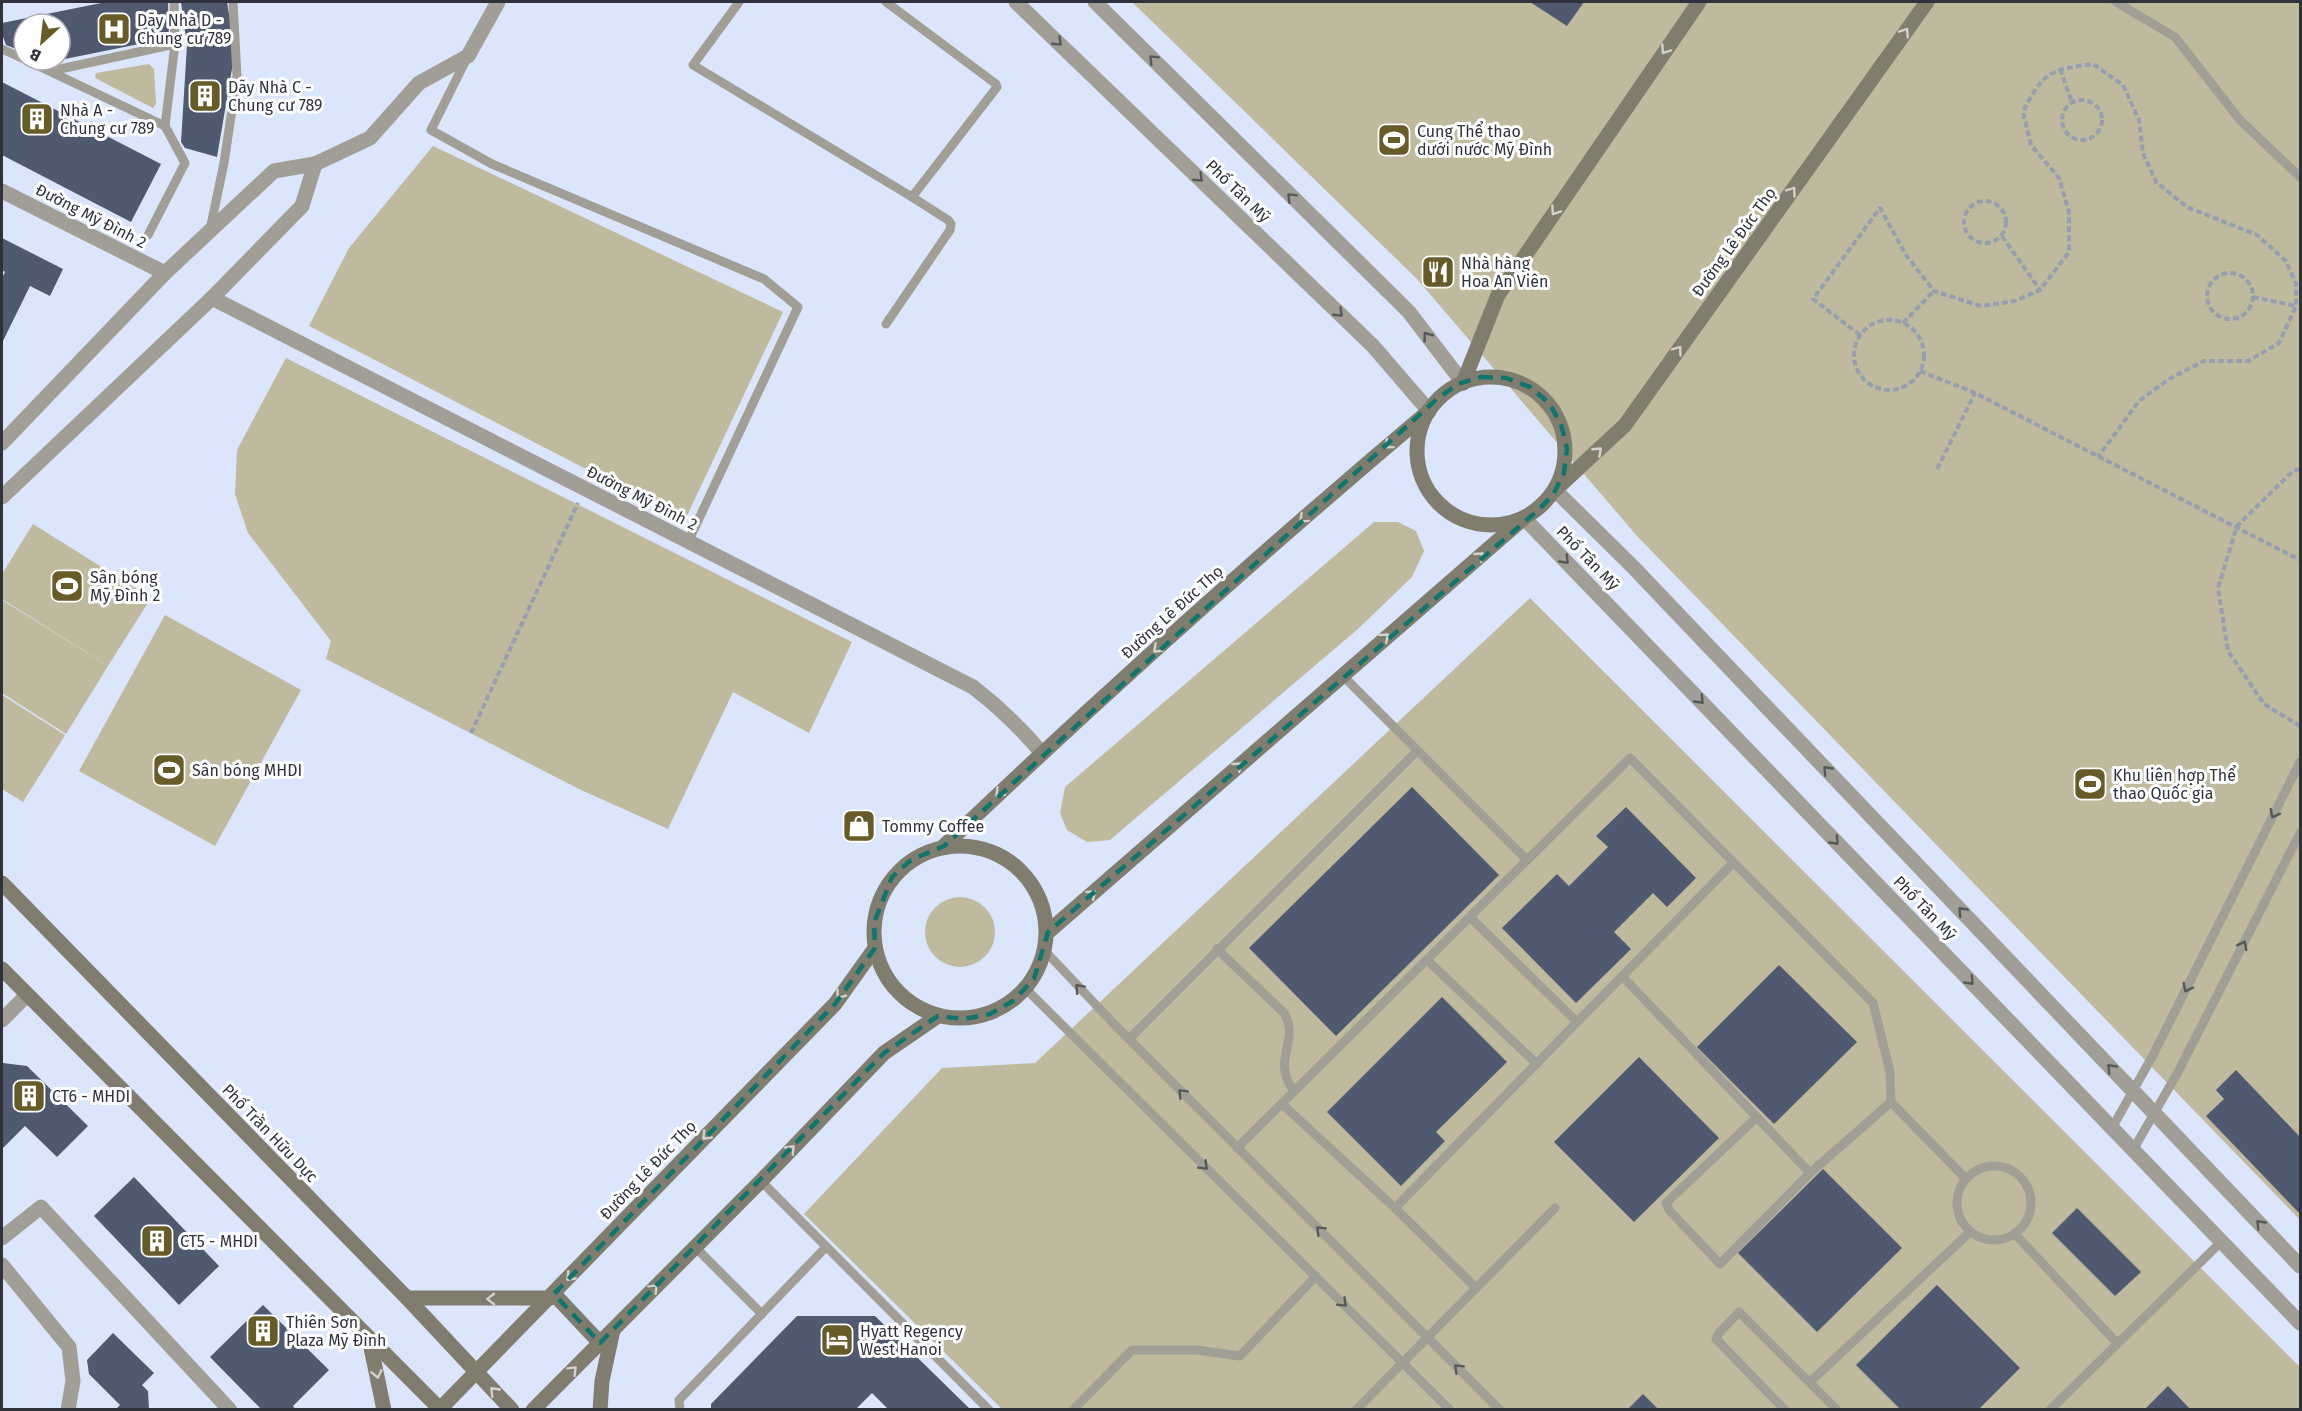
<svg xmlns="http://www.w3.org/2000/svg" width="2302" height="1411" viewBox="0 0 2302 1411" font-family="'Fira Sans',sans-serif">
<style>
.green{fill:#bfb99e}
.building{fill:#4f5970}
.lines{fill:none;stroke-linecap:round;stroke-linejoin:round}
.path{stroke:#979eaf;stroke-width:4;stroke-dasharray:6 3;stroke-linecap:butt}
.lane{stroke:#a19f95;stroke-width:9}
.street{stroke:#a19f95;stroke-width:15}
.secondary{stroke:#807d6e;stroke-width:15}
.oneway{stroke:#d3d2cc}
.oneway2{stroke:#57585a}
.marked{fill:none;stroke:#0f766e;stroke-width:4.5;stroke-dasharray:12 8;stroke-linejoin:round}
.labels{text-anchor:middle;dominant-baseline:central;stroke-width:6;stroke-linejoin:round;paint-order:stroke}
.poi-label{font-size:16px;fill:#2f323b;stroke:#fff;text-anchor:start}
.street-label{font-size:16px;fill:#2f323b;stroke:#fff}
</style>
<rect width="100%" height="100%" fill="#dbe5fc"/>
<g class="green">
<path d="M1132,2H2300V1220L1637,536L1417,279Z"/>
<path d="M149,64L154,69L156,104L153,108L95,78L96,73Z"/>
<path d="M433,146L783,312L685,520L309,326L349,248Z"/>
<path d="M286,358L852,642L809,733L733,692L668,829L579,789L326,659L331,641L248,533L235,494L237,450Z"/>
<path d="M1374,522H1398L1416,531L1424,551L1412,577L1358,629L1110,840L1087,842L1067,830L1060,813L1065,787Z"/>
<path d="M33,524L151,598L108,666L2,599V574Z"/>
<path d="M1530,598L2300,1367V1409H1002L804,1214L942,1068L1035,1063Z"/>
<path d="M2,600L108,666L66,734L2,693Z"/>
<path d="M165,615L301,690L215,846L79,771Z"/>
<path d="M2,695L65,735L23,802L2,789Z"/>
<circle cx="960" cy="932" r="35"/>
</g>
<g class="building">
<path d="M106,2H168L169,38L60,60V24H24V52L6,45L2,34V23Z"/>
<path d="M181,2H227L235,51L217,157L185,148L181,142L187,45Z"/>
<path d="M1530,2H1584L1567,26Z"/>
<path d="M2,82L161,164L131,222L2,155Z"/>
<path d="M2,238L63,269L50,296L30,286L2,343V278L5,272L2,270Z"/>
<path d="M1412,787L1499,875L1336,1036L1249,948Z"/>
<path d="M1626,807L1696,878L1667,907L1653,893L1614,932L1631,949L1576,1003L1502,928L1557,874L1569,886L1608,847L1596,836Z"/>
<path d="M1779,965L1857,1042L1774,1124L1697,1047Z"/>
<path d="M1442,997L1507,1062L1436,1132L1445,1141L1401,1186L1327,1112Z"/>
<path d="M1639,1057L1719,1138L1634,1222L1554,1142Z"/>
<path d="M3,1063L27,1066L88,1126L57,1157L25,1126L2,1149Z"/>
<path d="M2236,1070L2300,1137V1214L2206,1116L2224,1099L2216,1090Z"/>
<path d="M1823,1169L1902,1248L1817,1332L1738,1253Z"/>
<path d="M134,1177L219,1266L179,1305L94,1216Z"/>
<path d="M2077,1208L2141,1272L2115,1296L2052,1233Z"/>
<path d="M1937,1285L2020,1368L1978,1410H1901L1856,1365Z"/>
<path d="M263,1305L329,1370L293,1406L296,1410H262L210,1357Z"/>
<path d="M797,1316H875L971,1410H889L872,1393L855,1410H711V1404Z"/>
<path d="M113,1333L154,1373L142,1385L148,1391L149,1410H115L120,1405L89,1374L87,1360Z"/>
<path d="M2168,1386L2191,1410H2144Z"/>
<path d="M1643,1394L1659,1410H1627Z"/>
</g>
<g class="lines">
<g class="path">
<path d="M2060,69L2072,102"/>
<circle cx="2082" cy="120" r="20"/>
<circle cx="1985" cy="222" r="21"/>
<path d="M2002,236L2040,290"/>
<circle cx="2230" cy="296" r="23"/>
<path d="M2253,297L2296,306"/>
<circle cx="1889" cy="355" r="35"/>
<path d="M1903,323L1934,291"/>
<path d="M1860,335L1813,299L1880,208L1906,255L1934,291L1981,306L2015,301L2040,290L2069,252V212L2059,178L2031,145L2023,112C2043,72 2049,70 2093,64L2123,85L2139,120L2143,153L2156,182L2187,207L2257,235L2286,261L2296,284V306L2279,343L2248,361H2204L2169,379L2139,401L2098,457"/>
<path d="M1920,371L1975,393L2300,560"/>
<path d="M1937,469L1975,393"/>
<path d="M2300,469L2293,471L2237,526L2218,588L2228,651L2264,704L2300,726"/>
<path d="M471,733L578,503"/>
</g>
<g class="lane">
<path d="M174,2L175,44"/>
<path d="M739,2L693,65L912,197L948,220L951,224L950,230L886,324"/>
<path d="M886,2L996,84L997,87L912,197"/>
<path d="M2116,2L2175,37L2240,120L2300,177"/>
<path d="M2,49L24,59"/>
<path d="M467,58L431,130L492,164L764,279L798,307L688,542"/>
<path d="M26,60L165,126L185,163L148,235"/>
<path d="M51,71L175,44L165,126"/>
<path d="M210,230L224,163L237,76L233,2"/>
<path d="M1342,675L1527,860"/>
<path d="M1470,917L1577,1022"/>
<path d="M1217,949L1284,1013C1301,1041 1270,1060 1294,1091"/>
<path d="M1046,952L1114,1024L1500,1410"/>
<path d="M1427,960L1537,1064"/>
<path d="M1622,976L1810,1173L1720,1264L1669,1210L1666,1203L1756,1118"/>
<path d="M1025,988L1450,1410"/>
<path d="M1129,1039L1417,751"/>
<path d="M1282,1104L1395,1208L1733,863"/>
<path d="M2112,1128L2152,1057L2300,762"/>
<path d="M1237,1148L1630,758L1873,1003L1890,1072L1891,1102L1966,1179"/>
<path d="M2133,1150L2178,1072L2300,833"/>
<circle cx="1994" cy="1203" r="37"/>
<path d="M1810,1173L1891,1102"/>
<path d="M761,1181L989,1410"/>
<path d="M1395,1208L1476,1288"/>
<path d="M2015,1234L2117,1343"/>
<path d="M695,1247L762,1314"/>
<path d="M1810,1382L1970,1232"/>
<path d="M680,1410L679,1400L826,1247"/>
<path d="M1073,1410L1132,1350H1197L1240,1356L1316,1276"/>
<path d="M1356,1410L1555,1208"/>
<path d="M1785,1410L1716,1339L1719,1333L1739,1312L1837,1410"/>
<path d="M2050,1410L2222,1241"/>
</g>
<g class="street">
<path d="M1016,2L1373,346L1429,411"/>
<path d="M1095,2L1409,312L1463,383"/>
<path d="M315,164L370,138L419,83L468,56L498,2"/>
<path d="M2,191L165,273"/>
<path d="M212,298L973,687C999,707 1020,727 1041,752"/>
<path d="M2,443L165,273L274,171L315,164L302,206L212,298L2,497"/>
<path d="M1555,490L1634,568L2300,1266"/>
<path d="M1524,518L2300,1323"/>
<path d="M2,1020L27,995"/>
<path d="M2,1238L41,1207L230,1410"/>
<path d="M2,1265L69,1347L73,1381L68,1410"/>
</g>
<g class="secondary">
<circle cx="1491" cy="451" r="74"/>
<path d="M1463,383L1498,295L1699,2"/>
<path d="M1555,490L1625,425L1927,2"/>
<circle cx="960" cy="932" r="86"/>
<path d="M944,846C1101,696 1263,551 1429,411"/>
<path d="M2,883L407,1298L512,1410"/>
<path d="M1048,932L1524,518"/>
<path d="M2,969L441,1410"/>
<path d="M554,1294L600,1343"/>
<path d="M407,1298H550"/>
<path d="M369,1338L384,1410"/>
<path d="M439,1410L835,1004L875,948"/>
<path d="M533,1410L761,1181L884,1053L938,1016"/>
<path d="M600,1410L602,1381L613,1330"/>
</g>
</g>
<defs><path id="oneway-chevron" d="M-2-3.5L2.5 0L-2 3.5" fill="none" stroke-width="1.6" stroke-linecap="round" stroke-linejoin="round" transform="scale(1.5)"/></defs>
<g class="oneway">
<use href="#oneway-chevron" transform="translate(1905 32) rotate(-56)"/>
<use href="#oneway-chevron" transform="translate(1665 50) rotate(124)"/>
<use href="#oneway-chevron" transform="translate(1792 191) rotate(-54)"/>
<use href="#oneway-chevron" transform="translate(1555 211) rotate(124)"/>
<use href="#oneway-chevron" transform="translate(1678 350) rotate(-54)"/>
<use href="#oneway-chevron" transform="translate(1388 445) rotate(140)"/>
<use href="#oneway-chevron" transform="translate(1598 451) rotate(-43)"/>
<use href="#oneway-chevron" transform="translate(1303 519) rotate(138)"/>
<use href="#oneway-chevron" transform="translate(1480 556) rotate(-41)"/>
<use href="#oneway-chevron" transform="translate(1385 637) rotate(-41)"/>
<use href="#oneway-chevron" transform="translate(1157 649) rotate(138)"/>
<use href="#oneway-chevron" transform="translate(1238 766) rotate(-41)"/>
<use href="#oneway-chevron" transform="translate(999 793) rotate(136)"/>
<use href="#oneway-chevron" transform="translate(1092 894) rotate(-41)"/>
<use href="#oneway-chevron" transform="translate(840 995) rotate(126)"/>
<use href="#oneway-chevron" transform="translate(706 1136) rotate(134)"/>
<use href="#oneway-chevron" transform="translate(791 1149) rotate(-46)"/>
<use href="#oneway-chevron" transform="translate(570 1277) rotate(134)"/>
<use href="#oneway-chevron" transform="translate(654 1288) rotate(-45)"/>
<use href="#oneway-chevron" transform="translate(491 1299) rotate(179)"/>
<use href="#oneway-chevron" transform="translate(573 1370) rotate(-45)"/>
<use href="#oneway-chevron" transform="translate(377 1374) rotate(78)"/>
<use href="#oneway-chevron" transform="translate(494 1391) rotate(-134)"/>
</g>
<g class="oneway2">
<use href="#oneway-chevron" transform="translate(1058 42) rotate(44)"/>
<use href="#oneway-chevron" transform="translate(1153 59) rotate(-135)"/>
<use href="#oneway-chevron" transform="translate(1199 178) rotate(44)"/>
<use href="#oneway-chevron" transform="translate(1291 197) rotate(-135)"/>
<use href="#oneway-chevron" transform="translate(1339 313) rotate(44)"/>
<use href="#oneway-chevron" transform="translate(1427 336) rotate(-127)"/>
<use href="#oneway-chevron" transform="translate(1565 560) rotate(46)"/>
<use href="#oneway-chevron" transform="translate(1700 700) rotate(46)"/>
<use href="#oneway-chevron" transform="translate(1827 770) rotate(-134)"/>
<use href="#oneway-chevron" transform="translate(2274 814) rotate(117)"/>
<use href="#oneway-chevron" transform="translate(1835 841) rotate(46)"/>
<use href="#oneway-chevron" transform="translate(1962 911) rotate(-134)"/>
<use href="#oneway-chevron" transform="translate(2243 945) rotate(-63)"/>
<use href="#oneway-chevron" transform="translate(1970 981) rotate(46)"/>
<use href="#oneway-chevron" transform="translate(1079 988) rotate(-133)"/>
<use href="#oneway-chevron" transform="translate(2187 988) rotate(117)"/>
<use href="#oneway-chevron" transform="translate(2111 1068) rotate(-134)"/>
<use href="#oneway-chevron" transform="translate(1182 1093) rotate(-135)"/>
<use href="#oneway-chevron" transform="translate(1204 1166) rotate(45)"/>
<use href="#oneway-chevron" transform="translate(2260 1224) rotate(-134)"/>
<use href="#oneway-chevron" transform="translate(1320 1230) rotate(-135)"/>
<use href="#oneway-chevron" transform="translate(1343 1303) rotate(44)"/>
<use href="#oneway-chevron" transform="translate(1458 1368) rotate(-135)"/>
</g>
<path class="marked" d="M1481,377L1506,378L1530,387L1549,403L1561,424L1567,448L1564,473L1553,495L1536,512L1048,932L1034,979L1013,1001L990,1014L964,1019L938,1016L884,1053L600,1343L554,1294L835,1004L875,948L874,923L892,877L911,860L944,846L1438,398L1458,384Z"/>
<defs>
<g id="hospital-square" transform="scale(1.725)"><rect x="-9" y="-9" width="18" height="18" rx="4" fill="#675c28" stroke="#fff"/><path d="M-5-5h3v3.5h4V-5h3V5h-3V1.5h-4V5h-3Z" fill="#fff"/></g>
<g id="building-square" transform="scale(1.725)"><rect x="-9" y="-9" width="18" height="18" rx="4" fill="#675c28" stroke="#fff"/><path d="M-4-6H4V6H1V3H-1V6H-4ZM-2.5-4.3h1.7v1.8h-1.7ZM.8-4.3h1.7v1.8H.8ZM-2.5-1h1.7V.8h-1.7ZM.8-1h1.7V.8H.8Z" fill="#fff"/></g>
<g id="stadium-square" transform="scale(1.725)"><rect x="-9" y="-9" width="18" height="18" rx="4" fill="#675c28" stroke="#fff"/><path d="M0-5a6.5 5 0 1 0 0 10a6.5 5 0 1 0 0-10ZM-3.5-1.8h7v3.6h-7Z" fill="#fff"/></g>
<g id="restaurant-square" transform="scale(1.725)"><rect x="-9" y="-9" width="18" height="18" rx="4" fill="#675c28" stroke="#fff"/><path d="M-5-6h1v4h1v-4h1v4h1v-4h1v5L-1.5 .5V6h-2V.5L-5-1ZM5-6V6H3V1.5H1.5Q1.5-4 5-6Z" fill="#fff"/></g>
<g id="shop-square" transform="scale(1.725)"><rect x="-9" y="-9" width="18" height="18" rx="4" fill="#675c28" stroke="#fff"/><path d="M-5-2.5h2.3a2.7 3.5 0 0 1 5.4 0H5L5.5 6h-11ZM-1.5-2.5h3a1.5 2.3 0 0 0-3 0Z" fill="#fff"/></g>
<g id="hotel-square" transform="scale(1.725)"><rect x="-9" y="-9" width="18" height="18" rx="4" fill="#675c28" stroke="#fff"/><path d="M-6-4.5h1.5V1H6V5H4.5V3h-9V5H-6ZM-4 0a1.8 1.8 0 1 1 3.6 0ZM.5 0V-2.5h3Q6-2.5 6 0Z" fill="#fff"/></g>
</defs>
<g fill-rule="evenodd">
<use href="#hospital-square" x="114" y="29"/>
<use href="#building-square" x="205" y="96"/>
<use href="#building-square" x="37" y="119"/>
<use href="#stadium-square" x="1394" y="140"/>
<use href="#restaurant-square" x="1438" y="272"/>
<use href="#stadium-square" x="67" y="586"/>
<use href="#stadium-square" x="169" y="770"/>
<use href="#stadium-square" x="2090" y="784"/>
<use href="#shop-square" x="859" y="826"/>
<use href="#building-square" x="29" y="1096"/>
<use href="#building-square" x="157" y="1241"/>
<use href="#building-square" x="263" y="1331"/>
<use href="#hotel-square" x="837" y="1340"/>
</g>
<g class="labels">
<g class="poi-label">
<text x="137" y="20">Dãy Nhà D -<tspan x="137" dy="18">Chung cư 789</tspan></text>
<text x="228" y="87">Dãy Nhà C -<tspan x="228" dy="18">Chung cư 789</tspan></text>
<text x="60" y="110">Nhà A -<tspan x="60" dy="18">Chung cư 789</tspan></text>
<text x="1417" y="131">Cung Thể thao<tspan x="1417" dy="18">dưới nước Mỹ Đình</tspan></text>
<text x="1461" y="263">Nhà hàng<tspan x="1461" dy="18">Hoa An Viên</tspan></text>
<text x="90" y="577">Sân bóng<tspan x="90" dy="18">Mỹ Đình 2</tspan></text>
<text x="192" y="770">Sân bóng MHDI</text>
<text x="2113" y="775">Khu liên hợp Thể<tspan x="2113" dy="18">thao Quốc gia</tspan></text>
<text x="882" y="826">Tommy Coffee</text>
<text x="52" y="1096">CT6 - MHDI</text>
<text x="180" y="1241">CT5 - MHDI</text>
<text x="286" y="1322">Thiên Sơn<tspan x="286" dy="18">Plaza Mỹ Đình</tspan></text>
<text x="860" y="1331">Hyatt Regency<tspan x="860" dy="18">West Hanoi</tspan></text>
</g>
<g class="street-label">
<text transform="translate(1238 191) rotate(44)">Phố Tân Mỹ</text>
<text transform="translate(91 216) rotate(27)">Đường Mỹ Đình 2</text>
<text transform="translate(1734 242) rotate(-54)">Đường Lê Đức Thọ</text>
<text transform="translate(642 498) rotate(27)">Đường Mỹ Đình 2</text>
<text transform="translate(1588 558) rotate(46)">Phố Tân Mỹ</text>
<text transform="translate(1172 612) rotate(-42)">Đường Lê Đức Thọ</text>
<text transform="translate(1925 908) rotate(46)">Phố Tân Mỹ</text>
<text transform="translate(270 1133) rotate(46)">Phố Trần Hữu Dực</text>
<text transform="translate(648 1170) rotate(-46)">Đường Lê Đức Thọ</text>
</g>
</g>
<rect width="2302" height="1411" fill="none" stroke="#2f323b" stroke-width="6"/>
<g transform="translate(42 42) rotate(207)"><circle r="28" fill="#ffffff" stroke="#acadb1" stroke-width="1.5"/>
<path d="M0-4.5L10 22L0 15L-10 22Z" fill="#675c28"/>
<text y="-9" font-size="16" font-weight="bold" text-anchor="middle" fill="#2f323b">B</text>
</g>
</svg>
